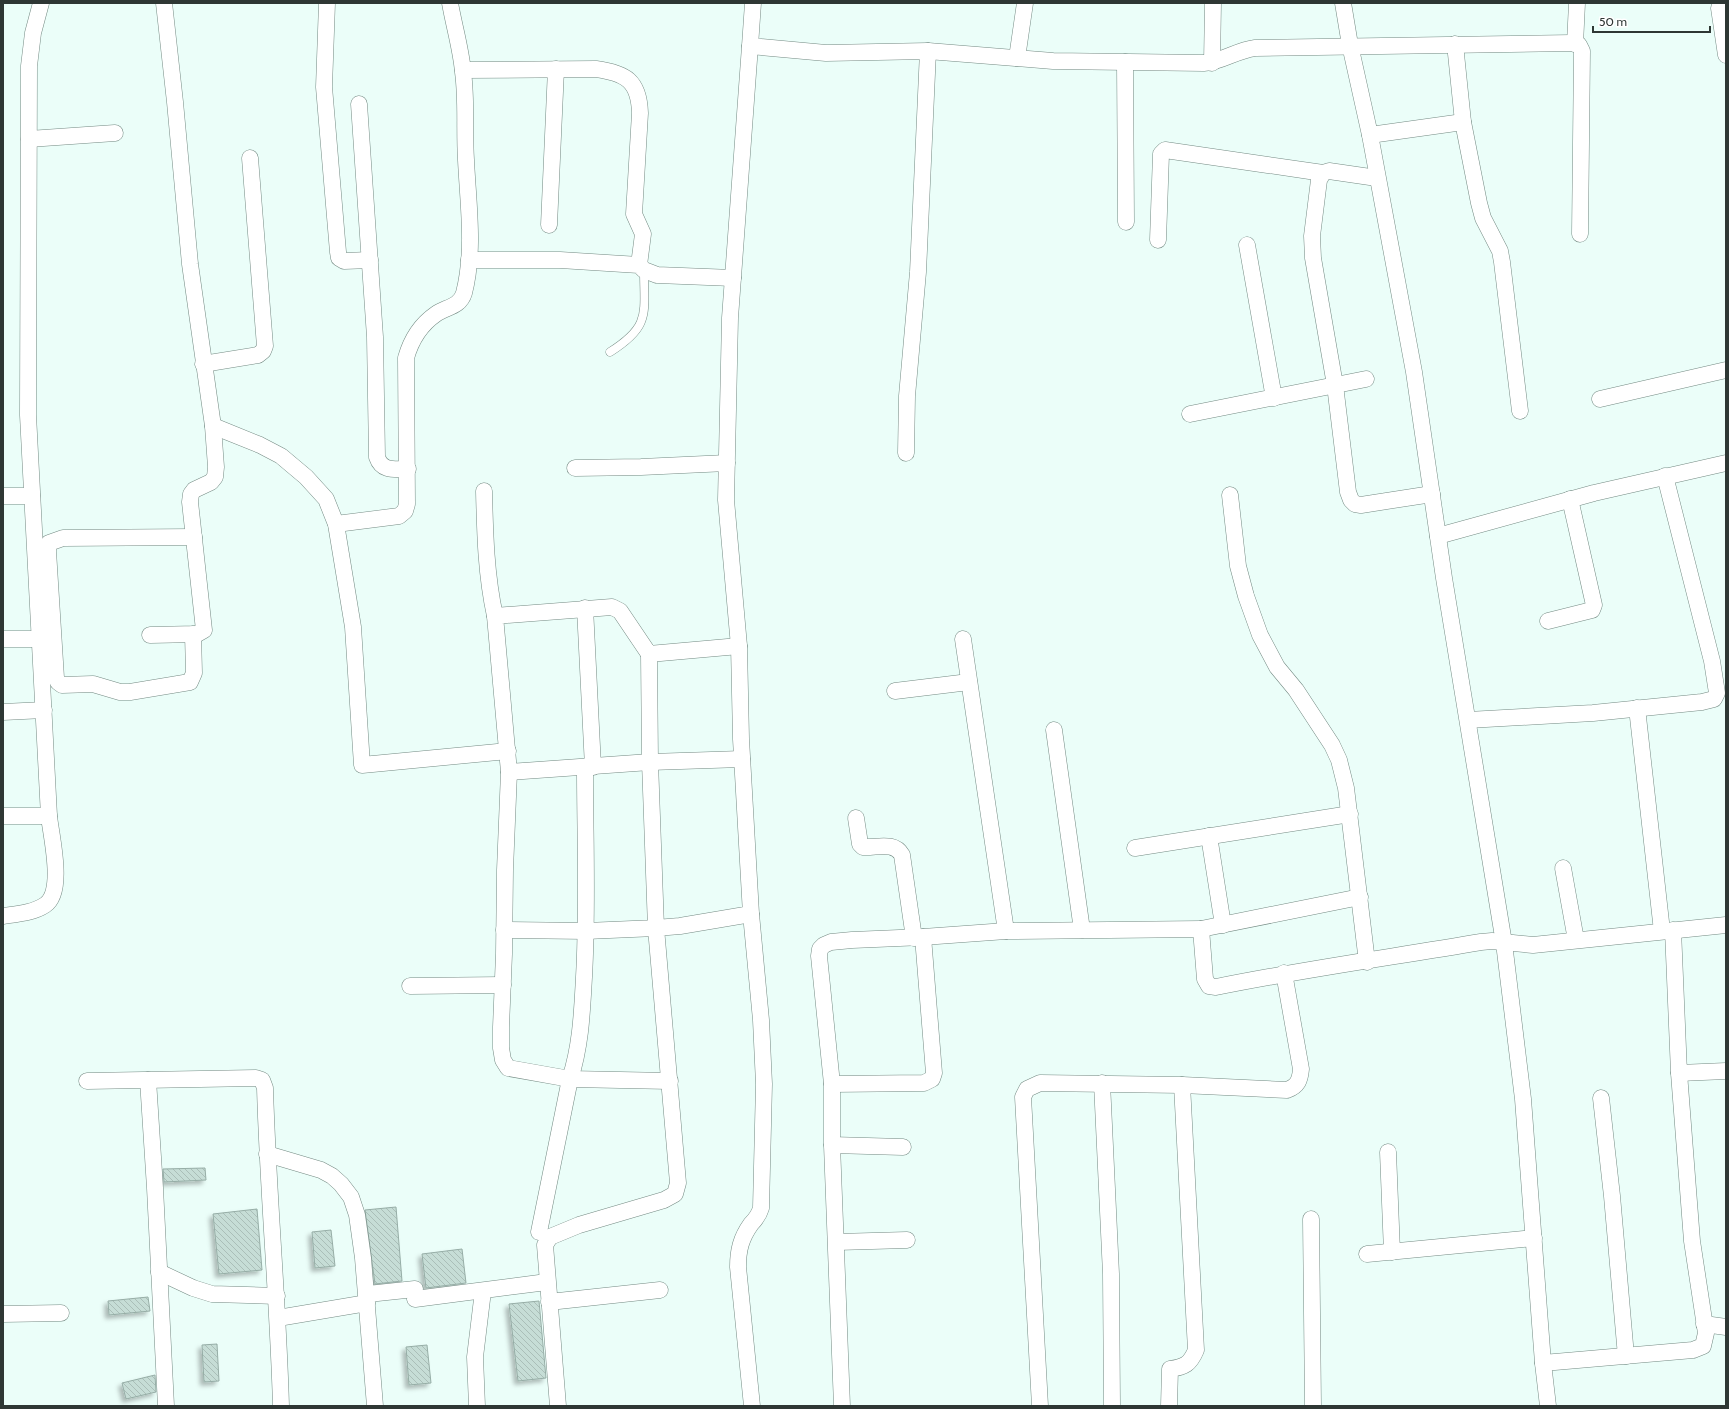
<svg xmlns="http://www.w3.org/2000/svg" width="1729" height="1409" viewBox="0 0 1729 1409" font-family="Cabin,sans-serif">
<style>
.building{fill:url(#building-back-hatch);stroke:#96ada6;filter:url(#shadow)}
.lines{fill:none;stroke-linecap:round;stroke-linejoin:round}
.lane-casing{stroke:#748a83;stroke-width:9}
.street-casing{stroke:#748a83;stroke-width:17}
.lane{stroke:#fff;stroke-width:8}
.street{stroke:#fff;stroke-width:16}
</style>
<defs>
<pattern id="building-back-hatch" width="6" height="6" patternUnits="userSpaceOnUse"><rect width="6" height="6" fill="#c6ddd6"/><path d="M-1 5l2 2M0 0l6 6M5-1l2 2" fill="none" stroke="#aabeb8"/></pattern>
<filter id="shadow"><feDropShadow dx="-3.5" dy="3.5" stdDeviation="2" flood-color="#0004"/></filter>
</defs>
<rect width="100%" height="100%" fill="#ebfef9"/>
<g class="building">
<path d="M205,1168L206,1180L164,1182L163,1169Z"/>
<path d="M396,1207L402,1281L375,1284L365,1210Z"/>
<path d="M257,1209L262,1270L219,1274L213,1214Z"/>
<path d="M331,1230L335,1266L315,1268L312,1232Z"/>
<path d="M462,1249L466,1283L426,1288L422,1254Z"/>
<path d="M148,1297L150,1311L109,1315L108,1301Z"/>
<path d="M539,1301L546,1378L518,1381L509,1304Z"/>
<path d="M217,1344L219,1381L204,1382L202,1345Z"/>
<path d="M427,1345L431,1383L409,1385L406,1347Z"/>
<path d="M155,1375L156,1392L126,1399L122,1383Z"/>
</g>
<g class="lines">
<g class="lane-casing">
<path id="lane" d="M610,352C651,326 644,314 644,270"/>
</g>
<g class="street-casing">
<g id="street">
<path d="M327,3L324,87L338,252L339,258L344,261L370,260"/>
<path d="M753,3L750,46L826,53L928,51L1053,61L1204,63C1222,62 1237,50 1255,48L1572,43L1579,45L1582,51L1580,234"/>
<path d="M1343,3L1350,45L1370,135L1414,372L1444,578L1504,943L1523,1099L1543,1363L1548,1406"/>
<path d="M1719,8L1726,55"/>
<path d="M1455,44L1463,122L1479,203L1483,218L1500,251L1502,262L1520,411"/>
<path d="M1575,44L1577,3"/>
<path d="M1017,58L1025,3"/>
<path d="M1125,62L1126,222"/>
<path d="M1212,63L1213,3"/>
<path d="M463,70L596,69C626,73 639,81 640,113L634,214L643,234L639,265"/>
<path d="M359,104L375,337L377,457C382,472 395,469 408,469"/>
<path d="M1370,135L1463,122"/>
<path d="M29,139L115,133"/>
<path d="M1377,178L1329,171L1323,173L1319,180L1312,236L1313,258L1335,385L1348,492L1351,500L1355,504L1361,505L1432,494"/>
<path d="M549,225L556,69"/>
<path d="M1158,240L1161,154L1165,150L1323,173"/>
<path d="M1247,245L1274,398"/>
<path d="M469,260H560L639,265L644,270L657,275L733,278"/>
<path d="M203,364L258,355L263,351L265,346L250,158"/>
<path d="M1600,399L1726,370"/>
<path d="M1190,414L1366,379"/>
<path d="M213,426L260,445L281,456L306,477L326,499L336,524L353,627L362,765L508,751"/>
<path d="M906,453L907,396L918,272L928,51"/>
<path d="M575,468L641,467L727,463"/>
<path d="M484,491C485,534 486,575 495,616"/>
<path d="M1230,495L1238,566L1246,596L1260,635L1277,667L1296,690L1332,745L1339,760L1346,788L1367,962"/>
<path d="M3,496H32"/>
<path d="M336,524L399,516L405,511L407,504L406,358C411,340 420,325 436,314C446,307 460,307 464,293C475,250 468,203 466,160C464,130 467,101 463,72C461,49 454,26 450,3"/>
<path d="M1438,536L1594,493L1726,463"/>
<path d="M585,608L593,767"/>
<path d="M1548,621L1592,610L1594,605L1570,499"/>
<path d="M193,634L194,673L190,682L130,692H120L93,684L62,685L58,682L56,678L48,551L49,543L63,538L194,537"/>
<path d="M150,635L197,634L204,630L190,502L191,494L194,490L211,482L215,477L216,467L213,426L190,264L175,102L164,3"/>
<path d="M3,639H40"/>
<path d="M963,639L1006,931"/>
<path d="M739,646L649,654L620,611L612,607L495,616L509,772L650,762L742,759"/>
<path d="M895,691L969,682"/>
<path d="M1637,708L1662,931"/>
<path d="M3,712L44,710"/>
<path d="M1468,720L1593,713L1702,702L1714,699L1717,693L1712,661L1665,476"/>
<path d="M1054,730L1082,930"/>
<path d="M509,772L505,870L504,954L501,1027V1048L503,1060L508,1068L570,1079L670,1081"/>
<path d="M3,816H49"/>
<path d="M856,818L860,844L863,847C877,848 894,841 902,855L914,938"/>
<path d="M1209,836L1223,925"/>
<path d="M1135,848L1350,814"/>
<path d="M1563,868L1576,940"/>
<path d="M751,914L761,1020L764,1084L761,1208C759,1215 756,1219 751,1224C741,1238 738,1250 738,1267L752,1406"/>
<path d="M3,916C17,914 33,913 45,905C65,892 51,836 49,816L28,415L29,66L33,33L41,3"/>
<path d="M1201,929L1360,897"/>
<path d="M504,930L586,931L656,928L650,762L649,654"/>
<path d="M1673,930L1679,1073L1726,1071"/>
<path d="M410,986L503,985"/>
<path d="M148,1080L155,1188L166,1406"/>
<path d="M87,1081L256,1078L262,1080L265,1088C268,1194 278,1300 281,1406"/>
<path d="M1102,1083L1111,1274L1112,1406"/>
<path d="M832,1084L924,1083L932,1079L934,1073L923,937"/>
<path d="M1601,1098L1612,1196L1626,1356"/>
<path d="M832,1145L903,1147"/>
<path d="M1388,1152L1392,1252"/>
<path d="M267,1154L321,1170L332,1176L341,1184L351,1197L357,1215L363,1258L375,1406"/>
<path d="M1311,1219L1313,1406"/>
<path d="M539,1232L570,1079C581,1045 582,1012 584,977C588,907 585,837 585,768"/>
<path d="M837,1242L907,1240"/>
<path d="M1367,1254L1534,1238"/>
<path d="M159,1272L193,1288L212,1294L277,1296"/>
<path d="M415,1299L547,1282"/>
<path d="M549,1302L660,1290"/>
<path d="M3,1314L61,1313"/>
<path d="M278,1318L367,1303L368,1294L415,1289"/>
<path d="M1704,1324L1726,1327"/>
<path d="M1543,1363L1693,1350L1703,1346L1706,1333L1692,1241L1679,1073"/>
<path d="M477,1406L475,1357L483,1291"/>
<path d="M558,1406L545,1245L550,1237L579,1225L664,1200L675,1194L678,1183L656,928L680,926L751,914L741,739L739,646L726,500L730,318L750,46"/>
<path d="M842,1406L832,1145V1084L819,956L820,949L824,945L831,942L852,940L923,937L1006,931L1201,929L1205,979L1209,986L1216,987C1304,969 1393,957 1481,942L1492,941L1533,945L1726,925"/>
<path d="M1040,1406L1023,1097L1027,1089L1040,1083L1182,1085L1287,1090C1298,1086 1300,1080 1301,1069L1284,973"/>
<path d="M1169,1406L1170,1369C1185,1367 1190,1364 1196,1350L1182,1085"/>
</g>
</g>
<use href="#lane" class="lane"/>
<use href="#street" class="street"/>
</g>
<rect width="1729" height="1409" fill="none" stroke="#2e3734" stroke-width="8"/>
<path d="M1593 26v6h117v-6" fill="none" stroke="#2e3734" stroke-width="2"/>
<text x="1599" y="26" font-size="12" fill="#2e3734" stroke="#ffffff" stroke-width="3" paint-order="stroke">50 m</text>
</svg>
